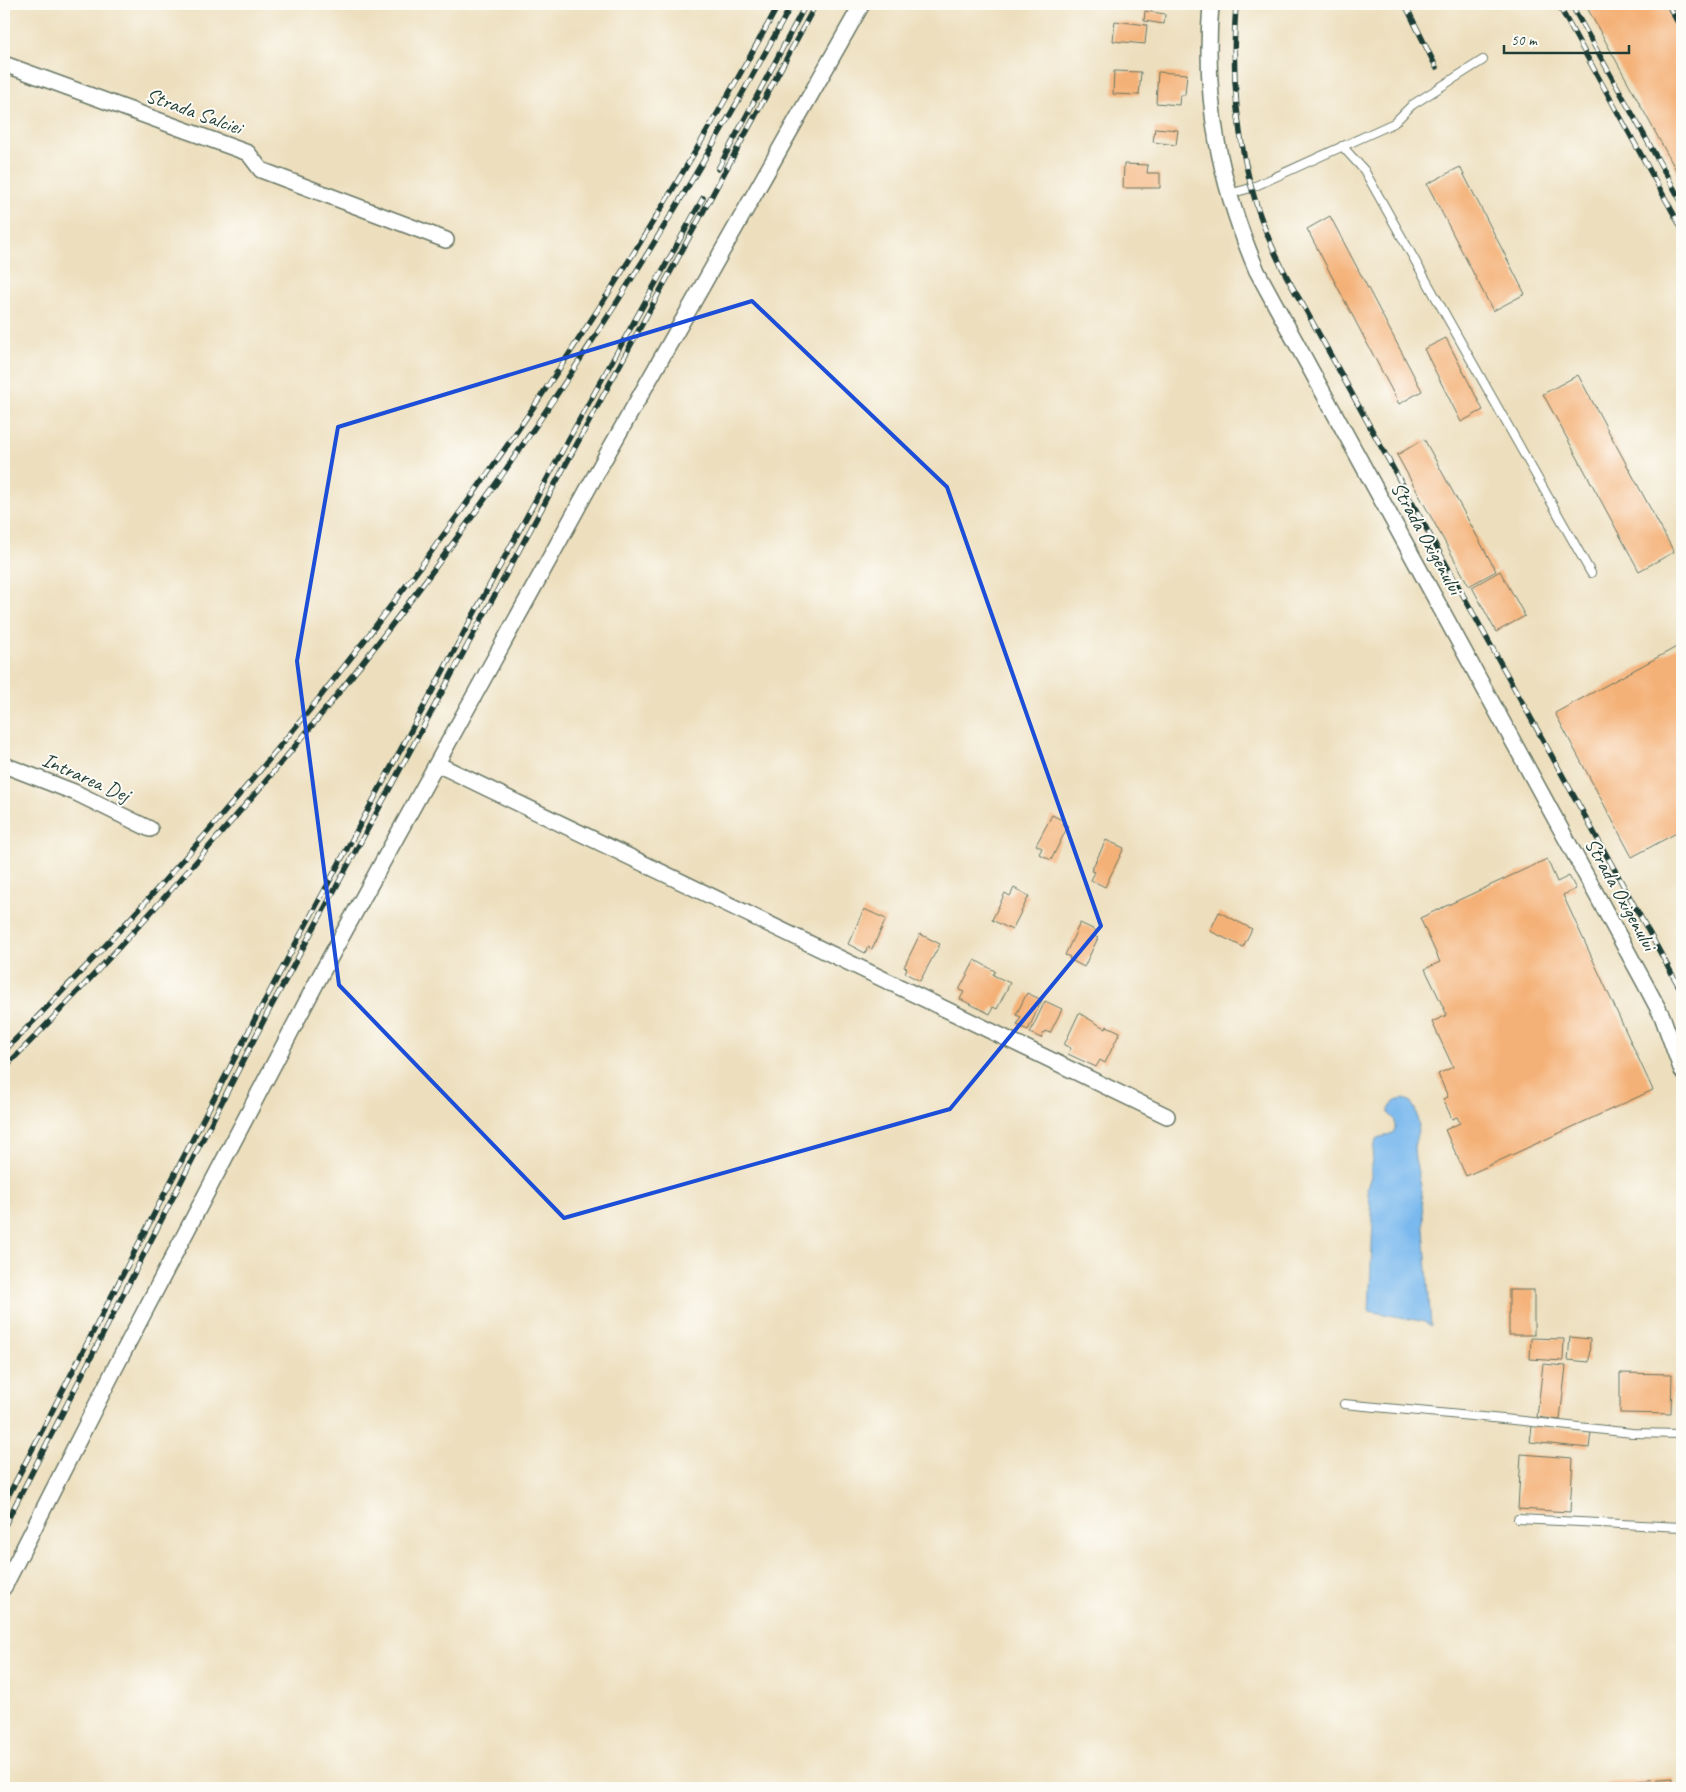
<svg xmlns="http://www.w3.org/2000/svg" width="1686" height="1792" viewBox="0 0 1686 1792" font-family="Caveat,sans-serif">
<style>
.water{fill:#7ab9ee;stroke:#4c7b91}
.building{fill:#f4b177}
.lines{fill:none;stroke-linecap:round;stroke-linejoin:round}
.service-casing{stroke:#677664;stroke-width:10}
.minor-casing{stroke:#677664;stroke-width:18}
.service{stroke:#fff;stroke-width:8}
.minor{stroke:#fff;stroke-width:15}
.rail-casing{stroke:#1f3d34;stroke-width:5.5}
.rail{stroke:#fdfcf7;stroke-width:4;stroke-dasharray:11;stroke-linecap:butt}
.marked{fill:none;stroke:#1d4ed8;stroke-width:4;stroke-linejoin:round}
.labels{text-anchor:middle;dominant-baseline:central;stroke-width:4;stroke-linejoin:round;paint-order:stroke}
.street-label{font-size:21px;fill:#1f3d34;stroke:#fdfcf7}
</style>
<rect width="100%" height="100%" fill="#fdfcf7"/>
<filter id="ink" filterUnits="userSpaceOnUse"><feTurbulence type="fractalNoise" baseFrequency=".02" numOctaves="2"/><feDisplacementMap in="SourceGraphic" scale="10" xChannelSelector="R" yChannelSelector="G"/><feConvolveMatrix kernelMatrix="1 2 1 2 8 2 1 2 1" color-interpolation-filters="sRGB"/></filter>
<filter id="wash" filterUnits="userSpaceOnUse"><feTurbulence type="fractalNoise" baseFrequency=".0096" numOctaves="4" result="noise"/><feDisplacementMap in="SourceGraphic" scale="20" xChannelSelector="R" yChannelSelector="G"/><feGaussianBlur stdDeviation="1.12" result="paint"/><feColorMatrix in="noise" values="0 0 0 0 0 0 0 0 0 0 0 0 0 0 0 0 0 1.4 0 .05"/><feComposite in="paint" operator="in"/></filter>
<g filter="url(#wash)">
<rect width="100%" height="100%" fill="#eddfbe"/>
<path class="water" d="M1404,1099L1410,1101L1415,1109L1419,1126L1414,1147L1415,1159L1421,1186L1431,1326L1425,1322L1369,1311L1373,1221L1367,1188L1371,1176V1165L1376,1139L1380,1137L1391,1135L1395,1129V1120L1389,1114V1109L1394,1101Z"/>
<g id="blocks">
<g class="building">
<path d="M1131,4H1159V8L1131,5Z"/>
<path d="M1585,4H1665L1682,35V181Z"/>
<path d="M1145,11L1165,14L1164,24L1144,21Z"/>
<path d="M1115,21L1147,25L1145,44L1113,41Z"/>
<path d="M1114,71L1141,72L1139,95L1113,94Z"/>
<path d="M1158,72L1187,74L1185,95H1180L1179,105L1156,103Z"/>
<path d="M1155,128L1178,130L1176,145L1153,142Z"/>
<path d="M1124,164L1148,165L1147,173H1160V188H1123Z"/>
<path d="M1460,167L1525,294L1493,311L1427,184Z"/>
<path d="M1330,216L1422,391L1399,404L1307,229Z"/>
<path d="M1446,338L1483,410L1461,422L1424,349Z"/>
<path d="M1578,375L1674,552L1639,571L1543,394Z"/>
<path d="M1424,439L1496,571L1469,586L1397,455Z"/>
<path d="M1500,571L1525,616L1496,632L1472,587Z"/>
<path d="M1682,644V830L1632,857L1555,713Z"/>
<path d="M1052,815L1064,821L1062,824L1068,826L1051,860L1039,854L1042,848L1036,845Z"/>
<path d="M1106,840L1124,848L1105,887L1091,880L1095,872L1091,871Z"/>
<path d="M1547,859L1557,882L1569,876L1576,889L1563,895L1653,1090L1466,1176L1445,1130L1460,1123L1457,1117L1452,1119L1443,1099L1448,1097L1438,1074L1453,1067L1432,1022L1447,1015L1425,969L1440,962L1420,918Z"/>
<path d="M1014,888L1029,896L1012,930L992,920L1005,893L1010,896Z"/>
<path d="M864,909L886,919L872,949L868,947L865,953L848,944Z"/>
<path d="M1219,912L1252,929L1243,947L1210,931Z"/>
<path d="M1080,923L1097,931L1094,936L1098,938L1084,967L1069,959L1070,957L1065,955Z"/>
<path d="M920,934L940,944L920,981L905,973L907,968L904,967Z"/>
<path d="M975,960L995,971L993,975L1010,983L997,1009L993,1007L990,1014L960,999L964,992L959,990Z"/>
<path d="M1027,993L1042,1000L1028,1030L1017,1025L1021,1017L1016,1015Z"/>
<path d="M1045,1001L1062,1009L1050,1033L1045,1031L1041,1038L1030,1033Z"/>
<path d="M1079,1013L1106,1029L1107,1026L1120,1032L1105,1063L1100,1060L1096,1067L1068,1054L1071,1048L1064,1045Z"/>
<rect x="1509" y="1290" width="25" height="45"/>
<path d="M1570,1337L1590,1339L1589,1362L1568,1360Z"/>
<path d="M1531,1338L1564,1339L1563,1361L1530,1359Z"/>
<path d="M1543,1364L1566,1366L1560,1420L1537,1417Z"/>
<path d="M1620,1373L1672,1374L1671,1414L1620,1413Z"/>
<path d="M1532,1426L1591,1432L1589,1448L1530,1442Z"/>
<path d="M1521,1454L1573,1458L1570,1512L1518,1509Z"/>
<path d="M1673,1778V1788H1557V1787Z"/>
</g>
</g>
</g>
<g filter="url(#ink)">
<use href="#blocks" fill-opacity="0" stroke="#677664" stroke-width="1"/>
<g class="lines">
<g class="service-casing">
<g id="service">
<path d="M1342,146L1364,170L1591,573"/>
<path d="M1229,194L1251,188L1394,123L1412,105L1483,60"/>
<path d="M1344,1404L1524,1421L1632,1433L1682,1434"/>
<path d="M1518,1519L1682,1527"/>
</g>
</g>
<g class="minor-casing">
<g id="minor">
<path d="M1211,4C1203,100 1219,182 1257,271L1644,982L1662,1016L1682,1071"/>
<path d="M4,64L248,153L261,170L446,240"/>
<path d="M437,764L1167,1116"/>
<path d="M4,765L74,792L150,829"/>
<path d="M4,1587L115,1368L321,974L606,456L862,4"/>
</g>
</g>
<use href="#service" class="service"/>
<use href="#minor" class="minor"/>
<g class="rail-casing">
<g id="rail">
<path d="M1236,4C1230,89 1239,176 1276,255C1284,272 1293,289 1303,305L1682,992"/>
<path d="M1405,4L1436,67"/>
<path d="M1558,4L1682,229"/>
<path d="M1571,4L1682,203"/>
<path d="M1668,4L1682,30"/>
<path d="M1682,4V5"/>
<path d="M718,169L806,4"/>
<path d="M4,1051C312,742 570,387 779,4"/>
<path d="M4,1068C70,1002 133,933 195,863C263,786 329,707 391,626C542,430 674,221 792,4"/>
<path d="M4,1504L256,1017L567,442L703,198"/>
<path d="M4,1527L266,1016L816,4"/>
</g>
</g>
<use href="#rail" class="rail"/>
</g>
</g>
<path class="marked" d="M752,301L947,487L1101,926L950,1109L564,1218L339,985L297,661L338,427Z"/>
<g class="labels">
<g class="street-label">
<text transform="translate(194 111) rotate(20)">Strada Salciei</text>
<text transform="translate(1427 538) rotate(61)">Strada Oxigenului</text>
<text transform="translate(86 777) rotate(24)">Intrarea Dej</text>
<text transform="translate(1621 894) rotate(61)">Strada Oxigenului</text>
</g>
</g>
<rect width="1686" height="1792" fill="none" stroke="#fdfcf7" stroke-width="20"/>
<path d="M1504 45v8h125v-8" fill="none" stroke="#1f3d34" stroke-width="2.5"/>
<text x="1511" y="45" font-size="15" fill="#1f3d34" stroke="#fdfcf7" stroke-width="4" paint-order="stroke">50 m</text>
</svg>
